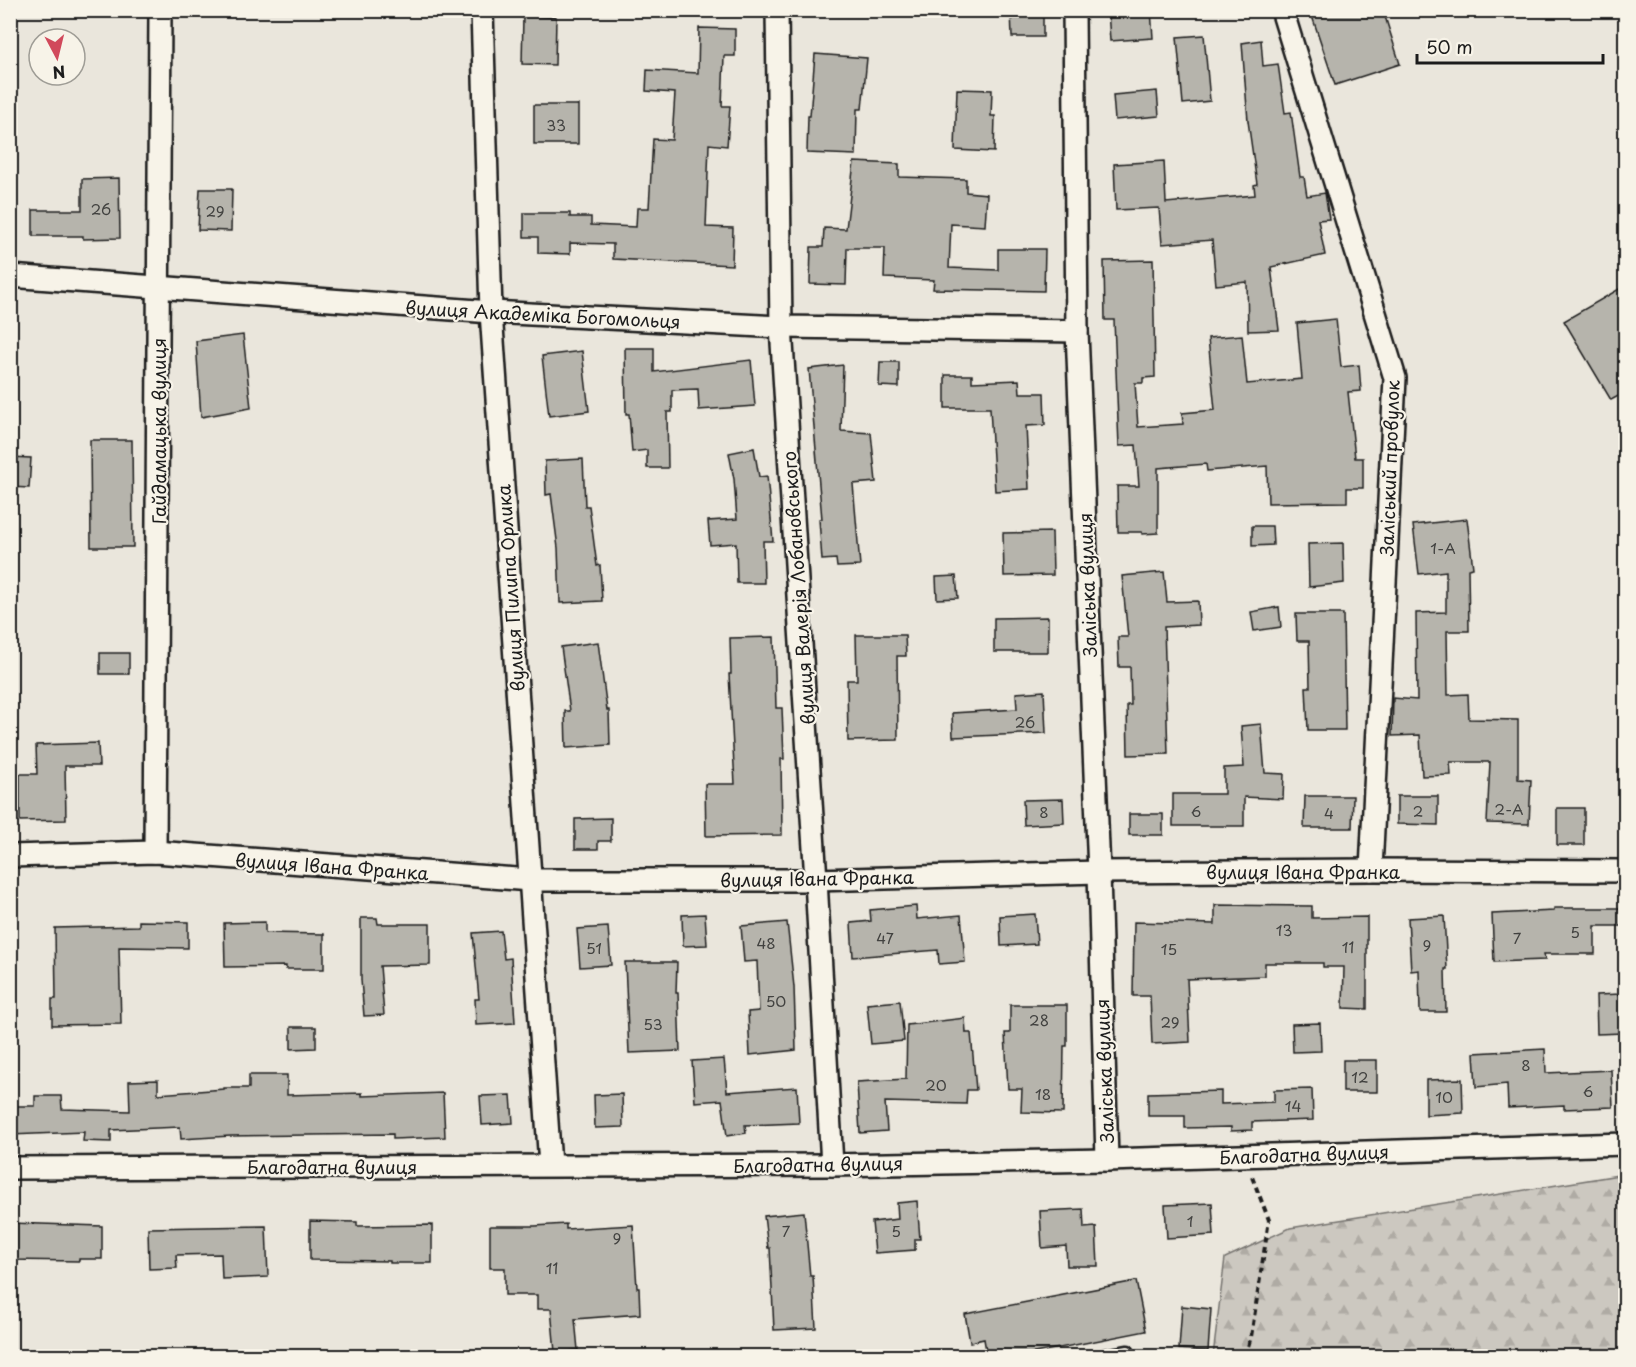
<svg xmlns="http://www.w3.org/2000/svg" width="1636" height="1367" viewBox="0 0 1636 1367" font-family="'Playpen Sans',sans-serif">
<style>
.forest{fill:url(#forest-firs);stroke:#74726e;stroke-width:1.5}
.building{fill:#b6b4ac;stroke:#1c1c1c;stroke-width:1.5}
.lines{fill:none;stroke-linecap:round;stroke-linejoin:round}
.lane-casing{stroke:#1c1c1c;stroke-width:15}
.street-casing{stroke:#1c1c1c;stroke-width:26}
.path{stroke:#1c1c1c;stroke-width:4;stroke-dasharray:6 4.5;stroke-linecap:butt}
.lane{stroke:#f7f3e8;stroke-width:10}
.street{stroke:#f7f3e8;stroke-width:21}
.labels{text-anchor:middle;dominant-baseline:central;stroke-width:4.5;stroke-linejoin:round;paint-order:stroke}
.number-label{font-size:15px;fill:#424240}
.street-label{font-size:18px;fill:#1c1c1c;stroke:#f7f3e8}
</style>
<defs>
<pattern id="forest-firs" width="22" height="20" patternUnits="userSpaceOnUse" patternTransform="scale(1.5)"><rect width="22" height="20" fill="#ccc8c0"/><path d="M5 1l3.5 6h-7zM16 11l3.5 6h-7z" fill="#afaba4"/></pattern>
</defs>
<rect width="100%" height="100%" fill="#eae6dc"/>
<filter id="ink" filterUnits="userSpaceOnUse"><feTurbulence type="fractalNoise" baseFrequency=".0167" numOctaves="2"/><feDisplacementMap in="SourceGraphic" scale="12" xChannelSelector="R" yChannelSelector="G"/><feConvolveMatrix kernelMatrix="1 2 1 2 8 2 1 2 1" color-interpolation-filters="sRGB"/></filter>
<g filter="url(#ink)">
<path class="forest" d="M1625,1174V1356H1213L1225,1258L1290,1228Z"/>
<g class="building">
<path d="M1011,10H1043V37H1012Z"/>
<path d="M1108,10H1151L1153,38L1110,41Z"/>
<path d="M1310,10H1383L1400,64L1335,85Z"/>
<path d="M523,16L556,17L555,65L522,64Z"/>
<path d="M699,28L735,29V56H724L722,106H730L727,146L709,144L706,227L733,228L732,265L613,259V244L570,243V254L538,253V237H524V213H570V217H591V225L636,227L637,208H649L653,139L672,140L675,93L646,91L647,70L698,73Z"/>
<path d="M1204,35L1210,101L1183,104L1177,37Z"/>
<path d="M1261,40L1263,66L1278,64L1285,113L1291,112L1300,177H1304L1307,196L1325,193L1329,219L1318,220L1325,255L1271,267L1279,330L1248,331L1247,282L1216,285L1212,240L1162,244L1159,208L1116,210L1114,164L1164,161L1166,203L1255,195L1254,185L1257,184L1248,121L1242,43Z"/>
<path d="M815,54L867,58L862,109H857L856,155L807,153L808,116H810Z"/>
<path d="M957,89L992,90L991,116H995L994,152L955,150Z"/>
<path d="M1157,91L1159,116L1115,120L1113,95Z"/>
<rect x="534" y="105" width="44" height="39"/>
<path d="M854,162L899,164V177L966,179V192L987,194L985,226L951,224L949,268L998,270V249H1045L1044,291L933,289L934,280L884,278L885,248H847L846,285L810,284L811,247H823L824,228L846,229Z"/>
<path d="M119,178L120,238L83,239V236H33V210H82V179Z"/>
<path d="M200,189H232L231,231L198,230Z"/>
<path d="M1153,260L1155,377L1143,378V383H1135L1138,427L1183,424L1182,413L1215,410L1208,338L1242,335L1247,384L1302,379L1297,323L1336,319L1341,367L1359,365L1361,391L1348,392L1355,458H1363V488H1347V502L1268,503L1267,466L1207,471L1206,464L1158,468V533L1142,534V532H1118L1117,486H1139L1136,445L1119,446L1114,320H1105L1104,261Z"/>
<path d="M1626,285V392L1611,400L1564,321Z"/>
<path d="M243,335L251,408L201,417L196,341Z"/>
<path d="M625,348H654V372L751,360L755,406L699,410L698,389L672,390V412H667L668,468H647V450L632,452L629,414H626Z"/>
<path d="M582,351L589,411L549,416L542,356Z"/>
<path d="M880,362H899V387L879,386Z"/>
<path d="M843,365L841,431L871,433L876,482L853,484L860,566L837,567L836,559L822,560L819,519H822L809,369Z"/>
<path d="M945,375H972V382L1019,380L1020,393H1044L1045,425L1026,426L1029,489L995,491L990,408H945Z"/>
<path d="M90,440H132L133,547H91Z"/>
<path d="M754,448L759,477L767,476L773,541H763L764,583H737L736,543L710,545L708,521L737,519L734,479L729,453Z"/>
<path d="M10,457L31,458L29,488L10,487Z"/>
<path d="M583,459L585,506H589L597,566L600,565L602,601L560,603L558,548L551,494L546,495L545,461Z"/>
<path d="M1467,519L1473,568L1468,569L1469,631H1447L1448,695L1468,694L1469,719L1518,720V779L1531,780L1529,824L1487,823L1490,762H1450L1451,775L1422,776L1420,735L1392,736L1393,698L1417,700L1416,613L1446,612V571L1419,574L1413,525Z"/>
<path d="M1252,526H1272L1273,545L1252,546Z"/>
<path d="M1052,532L1053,575L1004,576L1003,533Z"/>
<path d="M1343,543L1344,583L1309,587L1308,544Z"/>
<path d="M1164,572L1167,602L1198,601L1199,625L1164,627L1168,754L1128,755L1127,705H1131L1130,667H1119L1118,637H1128L1122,576Z"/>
<path d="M956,576L958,598L937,599L936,577Z"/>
<path d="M1279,607L1281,627L1254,631L1251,612Z"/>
<path d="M1296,614H1343L1345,730H1308L1306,687H1310L1309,641H1297Z"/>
<path d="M1048,617V652H994V618Z"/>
<path d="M856,635H905L906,656H897L898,740L848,741L847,680H857Z"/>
<path d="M774,637L776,708H782L784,759H781L782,835L706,836L705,784H735L729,674H731L730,638Z"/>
<path d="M598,642L607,710H609L610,745L566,748L565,711H570L561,647Z"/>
<rect x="100" y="653" width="29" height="21"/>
<path d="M1044,691L1046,733L953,737L952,713L1017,709L1016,693Z"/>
<path d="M1261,724L1265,773L1284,774L1283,799L1244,797V826H1173V794H1224V768L1244,767L1241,726Z"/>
<path d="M98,743L99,766H65L66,820L20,821V774H37L36,745Z"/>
<path d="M1305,796H1353L1352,828H1304Z"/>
<path d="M1397,796H1438V825L1397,824Z"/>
<path d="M1063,799L1064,823L1024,825L1023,800Z"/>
<rect x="1557" y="808" width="27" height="37"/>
<rect x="1129" y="814" width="34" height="21"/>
<path d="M611,818V841H598V849H575V819Z"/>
<path d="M1215,905L1312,906V918L1367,917V1009L1343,1008L1344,967H1323V963H1265V976L1187,979L1190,1042L1152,1044L1150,996H1133L1134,922L1215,924Z"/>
<path d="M916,906L917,919L961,915L965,962L939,964L938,950L853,957L851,923L871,921L870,910Z"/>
<path d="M1554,908H1626V926H1595V954H1544L1545,960L1494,962L1492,914L1554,911Z"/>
<path d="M705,914L707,945L683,946L682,915Z"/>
<path d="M1035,914L1037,944L1001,946L1000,916Z"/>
<path d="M1444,916L1447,969H1445L1446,1012H1420L1419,970L1411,971L1408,918Z"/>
<path d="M361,918H377L378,924H430V965L380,966L384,1015L364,1016L361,980Z"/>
<path d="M139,921L188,922V948L119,947L121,1024L52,1025V999H56L55,928L139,926Z"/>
<path d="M265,922V933L324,934V969H286V966L225,967L224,923Z"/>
<path d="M787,922L794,987L796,1050L750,1055L748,1012L759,1011L757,961L744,962L741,926Z"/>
<path d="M608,927L611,965L580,967L577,929Z"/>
<path d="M501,931L504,959L511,958L515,1023L476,1025L475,999H479L473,933Z"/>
<path d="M625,962H677L676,993H678L680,1051L629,1053Z"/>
<path d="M1622,994L1623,1033L1597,1034L1596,995Z"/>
<path d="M900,1001L904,1041L871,1044L867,1004Z"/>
<path d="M1010,1005H1067V1046H1064L1063,1113L1021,1112L1022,1089H1008L1005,1033H1010Z"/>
<path d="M965,1018L966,1033H971L976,1090H967L966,1104L885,1102L887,1131L860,1133L857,1082L906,1079L907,1025Z"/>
<path d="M1320,1023L1321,1051L1293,1052L1292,1024Z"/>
<path d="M291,1027H316V1048L291,1049Z"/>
<path d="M1545,1049L1546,1073L1611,1070L1613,1107L1564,1109V1105L1508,1108L1507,1084L1476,1087L1474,1053Z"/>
<path d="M724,1059L727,1092L797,1087L799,1123L745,1125L746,1133L727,1136L722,1100L695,1102L692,1061Z"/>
<rect x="1343" y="1060" width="34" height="32"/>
<path d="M249,1075H287V1095L362,1093V1096L443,1093L445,1137L393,1139V1134L231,1136L181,1139L180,1127L111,1130V1142L83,1141L84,1132L10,1135V1106H35V1096H61L62,1109L130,1111L129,1081L158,1080V1094L224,1089V1088H249Z"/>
<path d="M1462,1079L1463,1113L1426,1115V1080Z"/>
<path d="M1312,1089L1313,1120L1252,1122V1130L1231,1131V1127L1185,1128V1116H1148V1093L1221,1091V1104L1274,1102V1090Z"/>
<path d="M622,1094L623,1127L595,1128L594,1095Z"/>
<path d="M511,1095L513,1123L482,1125L480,1096Z"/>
<path d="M917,1201L920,1239H915V1250L875,1253L872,1222L898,1219L897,1203Z"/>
<path d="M1212,1203L1214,1235L1167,1238L1165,1205Z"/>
<path d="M1083,1209L1084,1228L1096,1227L1098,1266H1067L1066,1246L1042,1248L1040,1211Z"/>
<path d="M804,1212L810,1276H813L816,1328L774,1330L770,1248H768L764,1216Z"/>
<path d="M310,1221L357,1222V1226L432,1225V1263H390V1261L310,1260Z"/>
<path d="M10,1223L102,1226V1259H79V1261L10,1260Z"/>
<path d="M566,1224V1229L633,1225L637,1288H639L640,1314L575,1319L578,1350L555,1352L551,1309H537V1295H505V1268H490V1226H535Z"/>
<path d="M266,1226L268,1277L222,1279L221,1254L176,1255L177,1268L149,1269L148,1228Z"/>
<path d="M1136,1281L1146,1331L1019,1356H987L984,1339L970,1342L965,1314Z"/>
<path d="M1182,1306L1211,1309L1208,1351L1179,1349Z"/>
</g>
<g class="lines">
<g class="lane-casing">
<path id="lane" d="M1100,1356L1128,1351"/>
</g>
<g class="street-casing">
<g id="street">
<path d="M482,10L491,312L550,1165"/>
<path d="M777,10L781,327L816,880L832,1165"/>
<path d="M1074,10L1077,331L1099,872L1107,1160"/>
<path d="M1282,10L1395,378L1371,870"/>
<path d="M10,276L491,312L781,327L1077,331"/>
<path d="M155,852L160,10"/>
<path d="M10,856L155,852L530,880H816L1099,872L1371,870L1626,871"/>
<path d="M10,1168L832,1165L1107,1160L1626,1144"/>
</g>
</g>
<path class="path" d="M1245,1356L1251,1337L1269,1220L1252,1177"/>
<use href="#lane" class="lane"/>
<use href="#street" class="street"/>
</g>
</g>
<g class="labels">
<g class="number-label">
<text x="556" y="124">33</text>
<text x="101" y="208">26</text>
<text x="215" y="210">29</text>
<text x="1443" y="547">1-А</text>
<text x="1025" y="721">26</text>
<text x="1509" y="808">2-А</text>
<text x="1196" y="810">6</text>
<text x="1418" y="810">2</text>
<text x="1044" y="811">8</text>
<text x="1329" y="812">4</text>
<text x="1284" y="929">13</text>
<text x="1575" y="931">5</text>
<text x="885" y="937">47</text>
<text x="1517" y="937">7</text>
<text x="766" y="942">48</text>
<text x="1427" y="944">9</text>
<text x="1348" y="946">11</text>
<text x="594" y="947">51</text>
<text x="1169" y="948">15</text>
<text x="776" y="1000">50</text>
<text x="1039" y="1019">28</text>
<text x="1170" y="1021">29</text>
<text x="653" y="1023">53</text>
<text x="1526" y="1064">8</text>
<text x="1360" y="1076">12</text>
<text x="936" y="1084">20</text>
<text x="1588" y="1090">6</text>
<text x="1043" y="1093">18</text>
<text x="1444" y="1096">10</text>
<text x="1293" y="1105">14</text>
<text x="1190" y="1220">1</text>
<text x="786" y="1230">7</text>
<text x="896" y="1230">5</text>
<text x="617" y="1237">9</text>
<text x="552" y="1267">11</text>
</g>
<g class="street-label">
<text transform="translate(543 314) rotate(3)">вулиця Академіка Богомольця</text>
<text transform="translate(158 431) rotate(-90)">Гайдамацька вулиця</text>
<text transform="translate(1389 468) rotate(-88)">Заліський провулок</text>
<text transform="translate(1087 585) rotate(-92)">Заліська вулиця</text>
<text transform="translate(510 588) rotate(-94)">вулиця Пилипа Орлика</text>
<text transform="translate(798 588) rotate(-94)">вулиця Валерія Лобановського</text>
<text transform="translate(332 866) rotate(4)">вулиця Івана Франка</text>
<text x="1303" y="871">вулиця Івана Франка</text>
<text transform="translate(817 878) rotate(-1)">вулиця Івана Франка</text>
<text transform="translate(1104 1071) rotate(-92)">Заліська вулиця</text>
<text transform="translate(1304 1154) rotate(-2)">Благодатна вулиця</text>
<text transform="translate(818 1164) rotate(-1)">Благодатна вулиця</text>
<text x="332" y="1166">Благодатна вулиця</text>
</g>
</g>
<rect width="1636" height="1367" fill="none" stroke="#f7f3e8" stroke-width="36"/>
<rect x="18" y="18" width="1600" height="1331" fill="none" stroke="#1c1c1c" stroke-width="2" filter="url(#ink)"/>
<g transform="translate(57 57) rotate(173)"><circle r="28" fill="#f7f3e8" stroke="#9f9d96" stroke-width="1.5"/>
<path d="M0-4.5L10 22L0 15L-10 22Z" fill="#d1495b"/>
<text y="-9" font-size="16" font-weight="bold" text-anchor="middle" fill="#1c1c1c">N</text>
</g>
<path d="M1417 54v9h186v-9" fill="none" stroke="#1c1c1c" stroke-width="3"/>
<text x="1426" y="54" font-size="18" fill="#1c1c1c" stroke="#f7f3e8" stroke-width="4.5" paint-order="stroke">50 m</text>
</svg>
